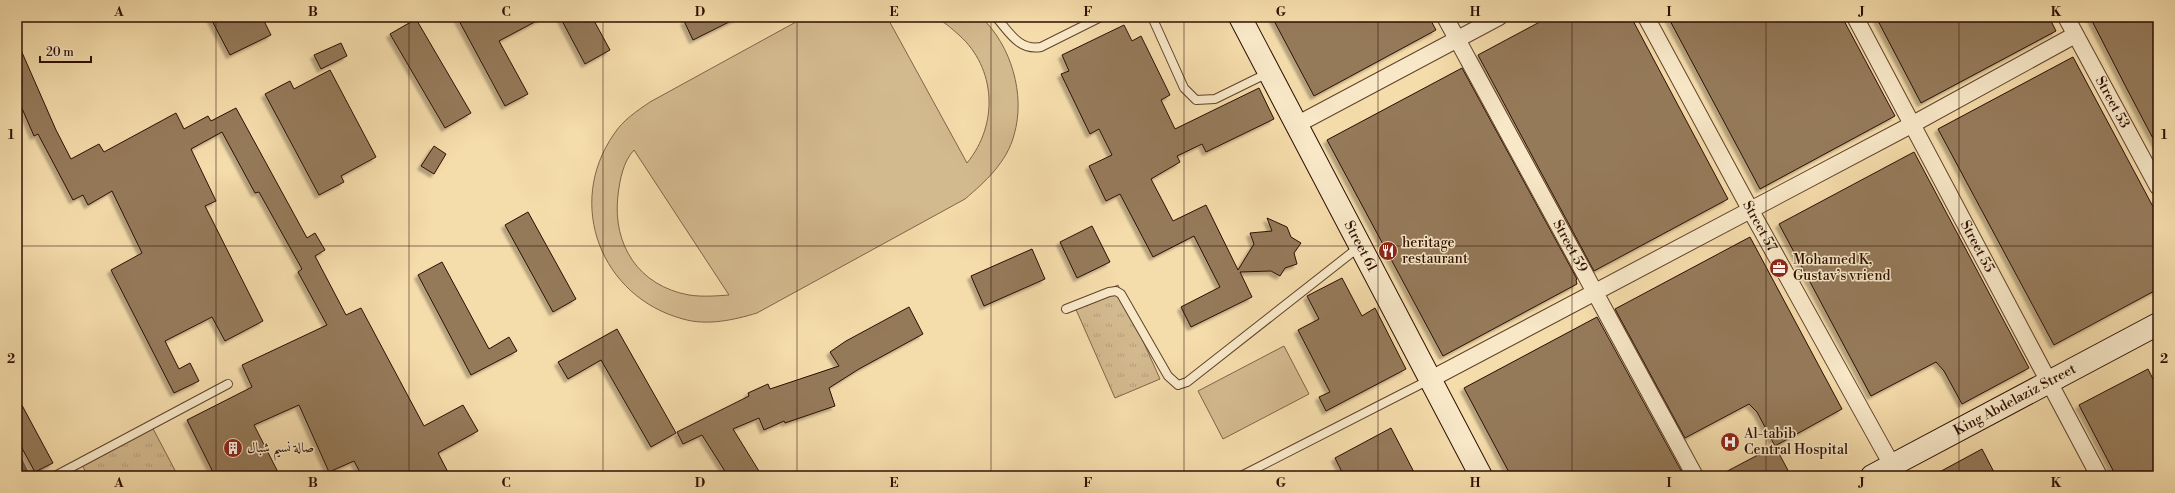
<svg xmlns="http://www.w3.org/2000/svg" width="2175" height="493" viewBox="0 0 2175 493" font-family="'Libre Bodoni',Amiri,serif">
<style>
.grass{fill:url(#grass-tufts);stroke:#806448}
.pitch{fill:#d3b98e;stroke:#806448;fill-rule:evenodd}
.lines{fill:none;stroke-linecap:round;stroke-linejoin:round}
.stream{stroke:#7c6046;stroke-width:5}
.building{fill:#957a5a;stroke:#2d0f03;filter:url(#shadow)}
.lane-casing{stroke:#5f422d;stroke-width:10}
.street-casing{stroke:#5f422d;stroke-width:18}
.secondary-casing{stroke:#2d0f03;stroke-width:24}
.lane{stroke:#f8e8c8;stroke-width:8}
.street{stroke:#f8e8c8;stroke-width:16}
.secondary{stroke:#f8e8c8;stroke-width:22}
.grid{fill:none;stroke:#2d0f03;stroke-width:1;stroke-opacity:0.55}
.labels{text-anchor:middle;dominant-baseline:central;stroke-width:3;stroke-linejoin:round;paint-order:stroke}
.street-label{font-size:14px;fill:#2d0f03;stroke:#f8e8c8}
.poi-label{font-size:14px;fill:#2d0f03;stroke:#f8e8c8;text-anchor:start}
.neatline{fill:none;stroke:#2d0f03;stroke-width:1.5}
.grid-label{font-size:13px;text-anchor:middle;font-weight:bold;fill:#2d0f03}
</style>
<defs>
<pattern id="grass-tufts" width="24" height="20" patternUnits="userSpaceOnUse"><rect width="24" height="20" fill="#d3b98e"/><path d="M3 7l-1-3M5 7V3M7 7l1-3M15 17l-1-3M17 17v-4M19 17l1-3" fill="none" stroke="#b59e79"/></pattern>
<filter id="shadow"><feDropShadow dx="-3.5" dy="3.5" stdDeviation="1" flood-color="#0004"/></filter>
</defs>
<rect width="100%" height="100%" fill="#f5dcab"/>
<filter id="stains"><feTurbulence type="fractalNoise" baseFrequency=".005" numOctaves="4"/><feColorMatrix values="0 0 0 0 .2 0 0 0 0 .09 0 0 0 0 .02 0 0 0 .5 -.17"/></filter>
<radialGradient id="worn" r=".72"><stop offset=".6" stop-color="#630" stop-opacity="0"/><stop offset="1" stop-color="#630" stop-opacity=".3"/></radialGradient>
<g class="grass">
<path d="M1118,285L1160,379L1115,398L1074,305Z"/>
<path d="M150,423L178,476H88L79,460Z"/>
</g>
<g class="pitch">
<path d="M805,17H887L967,163C999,124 996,68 959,35C952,29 943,20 933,17H981C1011,45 1026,95 1014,135C1007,162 985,182 965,199L757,313C734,320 707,326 683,319C601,297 565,204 614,134C623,120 637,111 650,102ZM634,150L729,295C716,296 702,297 689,295C639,286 612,245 618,195C620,179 623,162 634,150Z"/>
<path d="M1284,346L1309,394L1223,439L1198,391Z"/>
</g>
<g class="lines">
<path class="stream" d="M17,454L28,476"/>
</g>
<g class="building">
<path d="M210,17H262L271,35L230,55Z"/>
<path d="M457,17H544L499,41L528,94L505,106Z"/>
<path d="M560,17H592L610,50L585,64Z"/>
<path d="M693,17H739L693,40L684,21Z"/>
<path d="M1272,17H1429L1436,30L1314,96Z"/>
<path d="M1549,17H1631L1728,199L1594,271L1478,55Z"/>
<path d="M1668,17H1842L1895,116L1760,189Z"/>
<path d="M1876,17H2049L2056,31L1921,103Z"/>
<path d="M2090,17H2158V148L2127,89Z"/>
<path d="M416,19L471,113L445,128L390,34Z"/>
<path d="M1124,25L1132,41L1141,36L1170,95L1161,100L1175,129L1259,88L1274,119L1206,152L1202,144L1177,156L1180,162L1151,179L1173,221L1206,205L1238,270L1254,244L1250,233L1272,231L1267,218L1287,227L1291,237L1301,243L1294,253L1297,264L1285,268L1280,276L1271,271L1240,272L1252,297L1191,327L1181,307L1220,287L1194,236L1153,257L1120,194L1106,201L1089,166L1112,155L1099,129L1090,134L1061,74L1069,71L1062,55Z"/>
<path d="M17,41L56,130L71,159L99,144L104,152L176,113L184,129L208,116L211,121L236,108L307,238L315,233L325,250L315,256L346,315L361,308L424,426L463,405L478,431L438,453L450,476H362L354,461L329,472L299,405L254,425L280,476H215L187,420L252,387L242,365L327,325L298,272L302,269L259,192L255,193L222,132L191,149L216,201L205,206L263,321L225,341L212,317L165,341L179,369L190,363L199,381L174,393L111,270L142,253L112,191L88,205L83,195L73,200L38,134L34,136L17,97Z"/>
<path d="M341,43L347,56L321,69L314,55Z"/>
<path d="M2073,57L2158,216V289L2054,345L1938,129Z"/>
<path d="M1462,68L1577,279L1576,280L1577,284L1443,356L1327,140Z"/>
<path d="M330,70L376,157L341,176L344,182L319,195L265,94L290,81L294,89Z"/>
<path d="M434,146L446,154L434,174L421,166Z"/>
<path d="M1914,152L2029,368L1962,404L1944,371L1936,362L1871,396L1779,224Z"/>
<path d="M528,212L576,299L553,312L505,225Z"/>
<path d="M1092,226L1110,262L1077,278L1060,242Z"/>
<path d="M1750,237L1842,409L1775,446L1757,412L1749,404L1685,438L1615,309Z"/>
<path d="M1032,249L1045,279L984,306L971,276Z"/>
<path d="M442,262L489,349L509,337L517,351L471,375L418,275Z"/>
<path d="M1342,278L1362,316L1375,308L1406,369L1326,411L1319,397L1330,392L1298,330L1319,319L1307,296Z"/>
<path d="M909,307L923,334L859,369L829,388L835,406L785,423L784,421L764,430L759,418L733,429L762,476H728L702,435L683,444L677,432L749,396L748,393L768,384L770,389L839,366L830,352L846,341Z"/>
<path d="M1597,317L1684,476H1511L1464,388Z"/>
<path d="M617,329L676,433L651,447L601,360L568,379L558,362Z"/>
<path d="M2148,369L2158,389V476H2116L2079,405Z"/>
<path d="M17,396L53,463L35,472L17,439Z"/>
<path d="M1391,428L1416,476H1344L1335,458Z"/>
<path d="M1775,446L1791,476H1718Z"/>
<path d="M1982,449L1996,476H1932Z"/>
</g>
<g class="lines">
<g class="lane-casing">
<g id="lane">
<path d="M996,17C1009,32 1019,51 1041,47L1101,17"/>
<path d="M1152,17L1184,88L1196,100L1215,99L1268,73"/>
<path d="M1066,309L1109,292L1116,291L1121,294L1168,376L1178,385L1187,382L1359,247"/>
<path d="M55,476L228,384"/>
<path d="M1241,476L1429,380"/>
</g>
</g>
<g class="street-casing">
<g id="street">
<path id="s1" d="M1445,17L1695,476"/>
<path id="s2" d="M1646,17L1751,211L1898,476"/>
<path id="s3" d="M1855,17L2099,476"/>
<path id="s4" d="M2066,17L2158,187"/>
<path d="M1298,124L1499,17"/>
<path d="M1429,380L1913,124L2075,35"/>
</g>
</g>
<g class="secondary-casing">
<g id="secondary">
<path id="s5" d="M1240,17L1481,476"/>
<path id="s6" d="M1872,476L2158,324"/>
</g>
</g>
<use href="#lane" class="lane"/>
<use href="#street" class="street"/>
<use href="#secondary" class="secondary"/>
</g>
<path class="grid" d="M216,17V476M409,17V476M603,17V476M797,17V476M991,17V476M1184,17V476M1378,17V476M1572,17V476M1766,17V476M1959,17V476M17,246H2158"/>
<defs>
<g id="restaurant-disc" transform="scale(1)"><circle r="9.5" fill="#8f2418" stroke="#f8e8c8"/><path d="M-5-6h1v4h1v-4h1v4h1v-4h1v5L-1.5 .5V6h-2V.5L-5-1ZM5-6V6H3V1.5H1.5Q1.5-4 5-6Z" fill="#fff"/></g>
<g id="office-disc" transform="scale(1)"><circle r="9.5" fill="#8f2418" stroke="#f8e8c8"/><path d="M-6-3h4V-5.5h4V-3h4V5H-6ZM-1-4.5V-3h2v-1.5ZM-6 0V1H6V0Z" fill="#fff"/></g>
<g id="hospital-disc" transform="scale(1)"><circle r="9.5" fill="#8f2418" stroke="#f8e8c8"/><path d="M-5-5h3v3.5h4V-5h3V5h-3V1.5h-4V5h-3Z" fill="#fff"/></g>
<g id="building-disc" transform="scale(1)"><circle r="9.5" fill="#8f2418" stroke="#f8e8c8"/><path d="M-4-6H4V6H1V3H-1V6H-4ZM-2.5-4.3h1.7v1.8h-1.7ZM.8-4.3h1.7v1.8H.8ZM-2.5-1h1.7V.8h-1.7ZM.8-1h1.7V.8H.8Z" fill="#fff"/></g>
</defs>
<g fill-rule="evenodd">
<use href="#restaurant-disc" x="1388" y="251"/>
<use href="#office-disc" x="1779" y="268"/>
<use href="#hospital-disc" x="1730" y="442"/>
<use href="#building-disc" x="233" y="448"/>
</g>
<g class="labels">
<g class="street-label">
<text stroke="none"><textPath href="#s4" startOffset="97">Street 53</textPath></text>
<text stroke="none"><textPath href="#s2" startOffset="238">Street 57</textPath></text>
<text stroke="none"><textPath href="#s3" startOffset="260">Street 55</textPath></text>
<text stroke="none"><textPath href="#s5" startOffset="259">Street 61</textPath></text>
<text stroke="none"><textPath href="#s1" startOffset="261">Street 59</textPath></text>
<text stroke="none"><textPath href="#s6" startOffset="162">King Abdelaziz Street</textPath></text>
</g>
<g class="poi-label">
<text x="1402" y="243">heritage<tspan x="1402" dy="16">restaurant</tspan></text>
<text x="1793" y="260">Mohamed K,<tspan x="1793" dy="16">Gustav’s vriend</tspan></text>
<text x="1744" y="434">Al-tabib<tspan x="1744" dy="16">Central Hospital</tspan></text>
<text x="247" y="448">صالة نسيم شبال</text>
</g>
</g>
<rect width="2175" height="493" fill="none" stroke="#f5dcab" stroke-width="44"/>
<path d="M40 56v6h51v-6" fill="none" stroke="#2d0f03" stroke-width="2"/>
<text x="46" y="56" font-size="12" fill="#2d0f03" stroke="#f8e8c8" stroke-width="3" paint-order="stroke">20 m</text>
<rect x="22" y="22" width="2131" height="449" class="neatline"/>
<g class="grid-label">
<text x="119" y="16">A</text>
<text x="313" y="16">B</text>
<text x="506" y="16">C</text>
<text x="700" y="16">D</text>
<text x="894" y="16">E</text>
<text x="1088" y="16">F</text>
<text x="1281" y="16">G</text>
<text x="1475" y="16">H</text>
<text x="1669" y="16">I</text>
<text x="1862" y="16">J</text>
<text x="2056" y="16">K</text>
<text x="11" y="139">1</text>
<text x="2164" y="139">1</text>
<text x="11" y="363">2</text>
<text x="2164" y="363">2</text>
<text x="119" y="487">A</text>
<text x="313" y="487">B</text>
<text x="506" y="487">C</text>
<text x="700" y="487">D</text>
<text x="894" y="487">E</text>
<text x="1088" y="487">F</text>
<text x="1281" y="487">G</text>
<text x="1475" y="487">H</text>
<text x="1669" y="487">I</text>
<text x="1862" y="487">J</text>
<text x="2056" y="487">K</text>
</g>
<rect width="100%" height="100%" filter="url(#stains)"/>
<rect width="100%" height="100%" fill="url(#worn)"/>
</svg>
